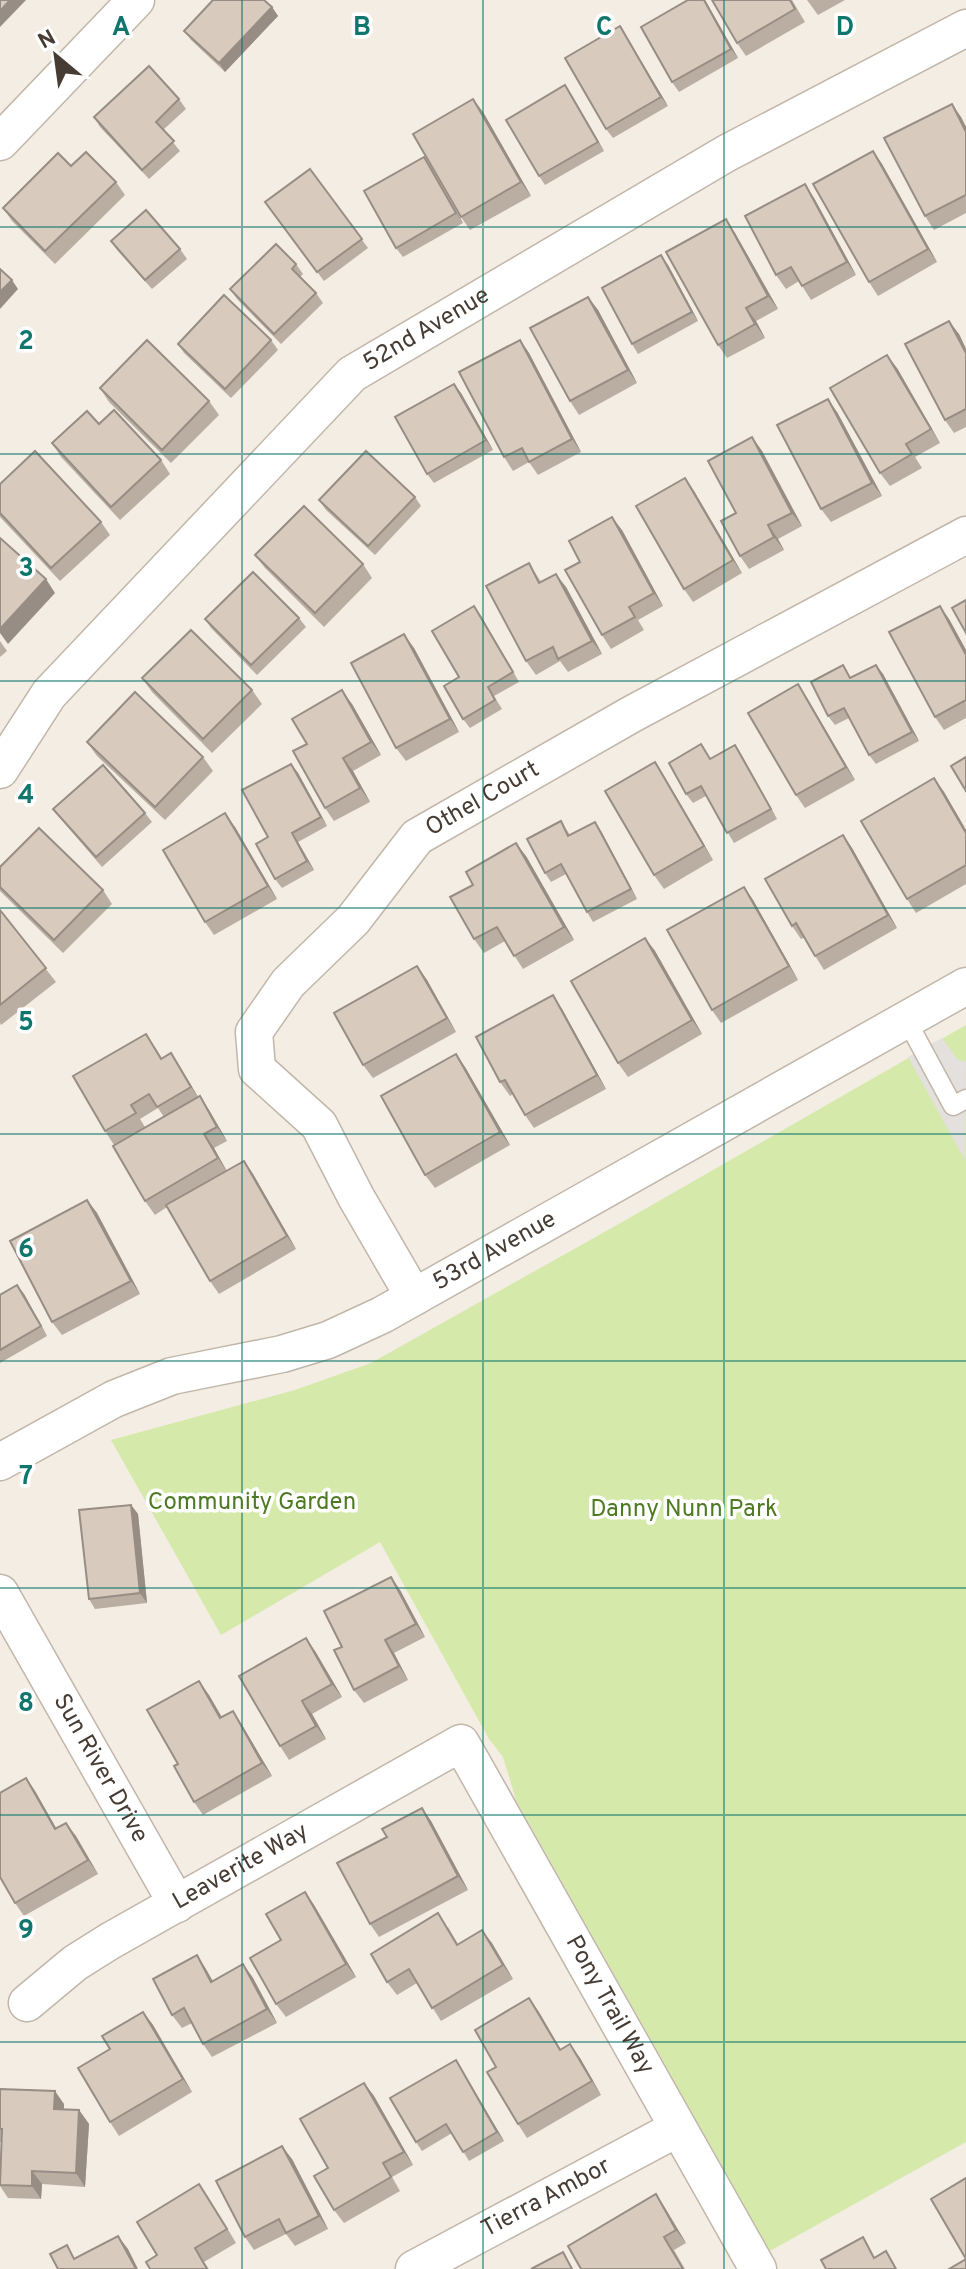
<svg xmlns="http://www.w3.org/2000/svg" width="966" height="2269" viewBox="0 0 966 2269" font-family="Overpass,sans-serif">
<style>
.green{fill:#d5eaaa}
.parking{fill:#e3e0dd}
.lines{fill:none;stroke-linecap:round;stroke-linejoin:round}
.service-casing{stroke:#c2b6a9;stroke-width:21}
.minor-casing{stroke:#c2b6a9;stroke-width:39}
.service{stroke:#fff;stroke-width:18}
.minor{stroke:#fff;stroke-width:36}
.wall{fill:#baaea2}
.shaded-wall{fill:#978d84}
.building{fill:#d8cabc;stroke:#978d84;stroke-width:2}
.grid{fill:none;stroke:#0f766e;stroke-width:2;stroke-opacity:0.55}
.labels{text-anchor:middle;dominant-baseline:central;stroke-width:7;stroke-linejoin:round;paint-order:stroke}
.street-label{font-size:24px;fill:#463c34;stroke:#fff}
.park-label{font-size:24px;fill:#4f7a24;stroke:#fff}
.grid-label{font-size:26px;text-anchor:middle;font-weight:bold;fill:#0f766e;stroke:#fff;stroke-width:7;stroke-linejoin:round;paint-order:stroke}
</style>
<rect width="100%" height="100%" fill="#f3ede4"/>
<path class="green" d="M966,1025V2142L770,2251L516,1800L503,1757L489,1739L380,1542L221,1635L111,1440L295,1390L371,1363L624,1221Z"/>
<path class="parking" d="M942,1038L958,1060L966,1062L965,1160L908,1057Z"/>
<g class="lines">
<g class="service-casing">
<path id="service" d="M906,1019L953,1106L966,1099"/>
</g>
<g class="minor-casing">
<g id="minor">
<path d="M0,142L136,0"/>
<path id="s1" d="M0,770L49,694L352,374L727,153L966,28"/>
<path id="s2" d="M414,1297L356,1197L319,1125L257,1069L254,1032L288,983L353,920L417,837L632,714L966,535"/>
<path id="s3" d="M0,1462L114,1399L172,1376L282,1354L328,1340L382,1315L966,986"/>
<path id="s4" d="M0,1593L177,1904"/>
<path id="s5" d="M27,2003L75,1963L110,1941L461,1743L758,2269"/>
<path id="s6" d="M414,2269L678,2128"/>
</g>
</g>
<use href="#service" class="service"/>
<use href="#minor" class="minor"/>
</g>
<g class="wall">
<path d="M688,0H705L738,58L679,92L672,82Z"/>
<path d="M792,0L805,22L746,56L737,43Z"/>
<path d="M807,0H845L818,15Z"/>
<path d="M272,7L278,16L225,72L191,40L184,31Z"/>
<path d="M620,26L668,106L613,138L606,129Z"/>
<path d="M571,94L604,151L545,185L539,176Z"/>
<path d="M179,99L186,109L163,130L180,151L149,179L100,127L94,117Z"/>
<path d="M483,112L531,196L470,230L461,217Z"/>
<path d="M961,117L966,127V213L934,230L925,216Z"/>
<path d="M873,151L882,164L937,262L878,296L869,282Z"/>
<path d="M424,157L463,223L403,257L396,248Z"/>
<path d="M71,166L116,182L125,195L55,264L12,221L3,208Z"/>
<path d="M310,169L368,248L324,281L265,202Z"/>
<path d="M814,198L856,275L811,300L799,281L786,289L776,275Z"/>
<path d="M735,233L778,309L756,321L765,338L727,358L718,345Z"/>
<path d="M111,241L180,249L187,259L152,289L117,250Z"/>
<path d="M296,264L303,274L300,277L316,293L323,303L281,344L237,299L230,289Z"/>
<path d="M668,265L698,321L638,354L632,344Z"/>
<path d="M588,297L598,310L637,383L579,415L570,401Z"/>
<path d="M959,334L966,349V427L954,433L945,420Z"/>
<path d="M271,340L278,350L231,398L184,353L178,344Z"/>
<path d="M520,340L529,353L581,452L538,475L529,462L513,471L504,457Z"/>
<path d="M897,368L940,443L915,457L922,468L890,486L880,473Z"/>
<path d="M100,388L209,401L219,415L171,463L109,402Z"/>
<path d="M461,393L493,450L434,483L427,474Z"/>
<path d="M837,412L882,496L831,522L821,509Z"/>
<path d="M752,437L762,451L802,526L778,539L784,550L749,569L740,556L736,513Z"/>
<path d="M52,443L161,460L170,474L120,520L61,457Z"/>
<path d="M685,478L694,491L742,573L693,602L684,589Z"/>
<path d="M0,484L101,522L110,535L60,581L0,517Z"/>
<path d="M415,497L421,506L375,555L326,510L319,500Z"/>
<path d="M622,530L663,606L638,620L644,630L611,649L602,635L580,562Z"/>
<path d="M255,555L363,564L372,578L324,627L265,568Z"/>
<path d="M529,563L541,582L566,587L602,654L568,672L560,661L536,675L526,661Z"/>
<path d="M481,616L519,682L494,696L502,709L470,728L463,719L459,677Z"/>
<path d="M299,618L306,627L257,675L211,628L205,619Z"/>
<path d="M949,619L966,650V718L944,730L935,717Z"/>
<path d="M0,641L7,651L0,657Z"/>
<path d="M414,648L459,732L406,761L396,748Z"/>
<path d="M876,665L883,674L919,741L876,764L869,755L849,718L835,725L828,716L851,678Z"/>
<path d="M142,678L252,690L262,704L212,753L152,692Z"/>
<path d="M807,698L855,780L805,808L796,795Z"/>
<path d="M352,704L381,755L353,771L370,802L334,821L325,808L307,744Z"/>
<path d="M87,742L203,757L213,771L165,820L97,756Z"/>
<path d="M735,745L777,819L734,843L706,796L693,803L686,794L711,758Z"/>
<path d="M655,762L664,776L713,860L664,889L654,875Z"/>
<path d="M291,764L298,773L327,826L298,842L314,870L282,888L275,879L268,837Z"/>
<path d="M934,778L944,792L966,830V884L916,913L907,899Z"/>
<path d="M53,809L145,813L152,822L102,867L60,818Z"/>
<path d="M561,821L570,835L601,831L637,899L593,922L587,912L566,874L551,882L545,873Z"/>
<path d="M235,827L277,899L214,935L205,922Z"/>
<path d="M843,835L852,848L897,928L824,970L804,938L801,939L792,926Z"/>
<path d="M526,856L574,940L523,969L505,941L484,953L474,939Z"/>
<path d="M0,867L103,890L112,904L63,953L0,891Z"/>
<path d="M744,887L753,900L798,980L721,1023L712,1010Z"/>
<path d="M0,910L56,982L1,1025L0,1023Z"/>
<path d="M645,938L655,951L702,1034L628,1077L618,1063Z"/>
<path d="M417,966L427,980L456,1032L373,1078L363,1065Z"/>
<path d="M562,1009L606,1089L534,1128L525,1115L513,1094L510,1096L500,1082Z"/>
<path d="M155,1047L162,1058L171,1053L198,1097L209,1110L227,1141L214,1148L227,1171L244,1161L253,1174L296,1249L219,1294L210,1281L167,1207L155,1215L145,1201L164,1117L158,1108L140,1119L145,1127L114,1145L105,1131Z"/>
<path d="M465,1067L510,1145L435,1188L425,1175Z"/>
<path d="M87,1200L97,1213L140,1294L62,1335L52,1322Z"/>
<path d="M24,1294L47,1336L0,1363V1295Z"/>
<path d="M131,1505L138,1514L147,1603L95,1609L89,1599Z"/>
<path d="M400,1590L425,1637L394,1653L408,1680L364,1703L354,1690L342,1647Z"/>
<path d="M315,1651L342,1697L312,1714L326,1739L289,1760L280,1746Z"/>
<path d="M209,1695L221,1717L242,1725L272,1776L203,1815L194,1802L178,1764Z"/>
<path d="M26,1778L35,1791L56,1828L66,1823L98,1874L24,1916L15,1903Z"/>
<path d="M422,1808L431,1821L468,1890L379,1937L370,1924L387,1837Z"/>
<path d="M305,1892L314,1905L356,1977L286,2017L276,2004L281,1940Z"/>
<path d="M448,1927L458,1944L482,1930L513,1979L441,2021L417,1983L397,1995L387,1982Z"/>
<path d="M197,1955L213,1981L243,1964L253,1978L277,2023L212,2057L203,2044L192,2023L182,2028L172,2015Z"/>
<path d="M529,1998L561,2050L580,2058L601,2095L527,2138L518,2124L496,2067Z"/>
<path d="M143,2012L153,2025L192,2092L119,2136L110,2122V2049Z"/>
<path d="M456,2060L504,2141L469,2161L452,2133L422,2151L416,2142Z"/>
<path d="M364,2083L374,2096L413,2165L392,2177L400,2191L344,2223L334,2210L328,2168Z"/>
<path d="M0,2089L64,2104V2110H79L89,2124L85,2187L42,2184L41,2199L8,2198L0,2186L1,2142H0Z"/>
<path d="M292,2159L328,2229L295,2246L286,2234L254,2250L245,2237Z"/>
<path d="M199,2184L236,2243L204,2262L209,2269H150Z"/>
<path d="M656,2194L665,2208L686,2243L674,2250L685,2269H581Z"/>
</g>
<g class="shaded-wall">
<path d="M10,0H26L0,27V11Z"/>
<path d="M704,0H705L738,58L731,49Z"/>
<path d="M272,7L278,16L225,72L219,63Z"/>
<path d="M620,26L668,106L661,97Z"/>
<path d="M565,85L571,94L604,151L598,142Z"/>
<path d="M473,99L483,112L531,196L521,182Z"/>
<path d="M952,104L961,117L966,127V132Z"/>
<path d="M873,151L882,164L937,262L928,249Z"/>
<path d="M424,157L430,166L463,223L456,213Z"/>
<path d="M805,184L814,198L856,275L847,262Z"/>
<path d="M726,219L735,233L778,309L768,296Z"/>
<path d="M661,255L668,265L698,321L692,312Z"/>
<path d="M12,280L18,289L0,309V292Z"/>
<path d="M588,297L598,310L637,383L628,370Z"/>
<path d="M746,308L756,321L765,338L755,324Z"/>
<path d="M949,321L959,334L966,349V353Z"/>
<path d="M520,340L529,353L581,452L572,439Z"/>
<path d="M887,355L897,368L940,443L931,429Z"/>
<path d="M454,384L461,393L493,450L486,440Z"/>
<path d="M828,399L837,412L882,496L872,483Z"/>
<path d="M752,437L762,451L802,526L792,513Z"/>
<path d="M685,478L694,491L742,573L733,560Z"/>
<path d="M612,517L622,530L663,606L654,593Z"/>
<path d="M768,525L778,539L784,550L774,537Z"/>
<path d="M556,574L566,587L602,654L592,641Z"/>
<path d="M46,579L55,593L8,644L0,633V629Z"/>
<path d="M474,606L481,616L519,682L513,672Z"/>
<path d="M940,606L949,619L966,650V655Z"/>
<path d="M404,634L414,648L459,732L450,719Z"/>
<path d="M876,665L883,674L919,741L912,732Z"/>
<path d="M798,684L807,698L855,780L846,767Z"/>
<path d="M342,690L352,704L381,755L371,742Z"/>
<path d="M735,745L741,754L777,819L771,809Z"/>
<path d="M343,758L353,771L370,802L360,788Z"/>
<path d="M655,762L664,776L713,860L704,846Z"/>
<path d="M291,764L298,773L327,826L321,817Z"/>
<path d="M934,778L944,792L966,830V833Z"/>
<path d="M225,813L235,827L277,899L268,886Z"/>
<path d="M595,822L601,831L637,899L631,889Z"/>
<path d="M292,833L298,842L314,870L307,861Z"/>
<path d="M843,835L852,848L897,928L888,915Z"/>
<path d="M516,843L526,856L574,940L564,927Z"/>
<path d="M744,887L753,900L798,980L789,966Z"/>
<path d="M645,938L655,951L702,1034L692,1020Z"/>
<path d="M417,966L427,980L456,1032L447,1018Z"/>
<path d="M553,995L562,1009L606,1089L597,1075Z"/>
<path d="M171,1053L180,1067L200,1100L191,1087Z"/>
<path d="M456,1054L465,1067L510,1145L500,1132Z"/>
<path d="M200,1096L209,1110L227,1141L217,1127Z"/>
<path d="M204,1134L214,1148L227,1172L218,1158Z"/>
<path d="M244,1161L253,1174L296,1249L287,1236Z"/>
<path d="M87,1200L97,1213L140,1294L131,1281Z"/>
<path d="M17,1285L24,1294L47,1336L41,1326Z"/>
<path d="M131,1505L138,1514L147,1603L140,1593Z"/>
<path d="M391,1577L400,1590L425,1637L416,1624Z"/>
<path d="M306,1638L315,1651L342,1697L332,1684Z"/>
<path d="M385,1640L394,1653L408,1680L399,1666Z"/>
<path d="M199,1681L209,1695L230,1731L220,1718Z"/>
<path d="M302,1701L312,1714L326,1739L316,1726Z"/>
<path d="M233,1711L242,1725L272,1776L262,1763Z"/>
<path d="M26,1778L35,1791L64,1842L55,1829Z"/>
<path d="M422,1808L431,1821L468,1890L458,1876Z"/>
<path d="M66,1823L76,1836L98,1874L88,1860Z"/>
<path d="M305,1892L314,1905L356,1977L346,1964Z"/>
<path d="M482,1930L492,1943L513,1979L503,1965Z"/>
<path d="M197,1955L206,1969L220,1995L211,1982Z"/>
<path d="M243,1964L253,1978L277,2023L267,2009Z"/>
<path d="M529,1998L539,2012L569,2064L560,2050Z"/>
<path d="M143,2012L153,2025L192,2092L183,2079Z"/>
<path d="M570,2044L580,2058L601,2095L592,2081Z"/>
<path d="M456,2060L462,2070L504,2141L497,2132Z"/>
<path d="M364,2083L374,2096L413,2165L404,2152Z"/>
<path d="M55,2091L64,2104L63,2123L54,2109Z"/>
<path d="M79,2110L89,2124L85,2187L76,2173Z"/>
<path d="M282,2146L292,2159L328,2229L319,2216Z"/>
<path d="M32,2171L42,2184L41,2199L32,2186Z"/>
<path d="M199,2184L208,2197L236,2243L227,2229Z"/>
<path d="M656,2194L665,2208L686,2243L676,2230Z"/>
<path d="M118,2236L128,2249L138,2269H136Z"/>
</g>
<g class="building">
<path d="M0,0H10L0,11Z"/>
<path d="M213,0H264L272,7L219,63L184,31Z"/>
<path d="M688,0H704L731,49L672,82L641,27Z"/>
<path d="M712,0H790L795,9L737,43Z"/>
<path d="M620,26L661,97L606,129L565,58Z"/>
<path d="M149,66L179,99L156,122L174,141L142,170L94,117Z"/>
<path d="M565,85L598,142L539,176L506,120Z"/>
<path d="M473,99L521,182L461,217L413,134Z"/>
<path d="M952,104L966,132V195L925,216L884,138Z"/>
<path d="M873,151L928,249L869,282L813,184Z"/>
<path d="M86,152L116,182L45,251L3,208L58,153L71,166Z"/>
<path d="M424,157L456,213L396,248L364,191Z"/>
<path d="M310,169L362,239L317,272L265,202Z"/>
<path d="M805,184L847,262L802,286L791,267L776,275L745,216Z"/>
<path d="M146,210L180,249L145,280L111,241Z"/>
<path d="M726,219L768,296L746,308L755,324L718,345L666,252Z"/>
<path d="M276,244L296,264L292,269L316,293L274,334L230,289Z"/>
<path d="M661,255L692,312L632,344L602,288Z"/>
<path d="M0,269L12,280L0,292Z"/>
<path d="M224,295L271,340L225,389L178,344Z"/>
<path d="M588,297L628,370L570,401L530,328Z"/>
<path d="M949,321L966,353V409L945,420L905,344Z"/>
<path d="M147,340L209,401L162,450L100,388Z"/>
<path d="M520,340L572,439L529,462L522,448L504,457L459,372Z"/>
<path d="M887,355L931,429L906,444L912,454L880,473L830,388Z"/>
<path d="M454,384L486,440L427,474L395,417Z"/>
<path d="M828,399L872,483L821,509L777,425Z"/>
<path d="M114,410L161,460L111,507L52,443L87,411L99,424Z"/>
<path d="M752,437L792,513L768,525L774,537L740,556L721,521L736,513L708,461Z"/>
<path d="M35,451L101,522L51,568L0,513V484Z"/>
<path d="M366,451L415,497L368,546L319,500Z"/>
<path d="M685,478L733,560L684,589L636,506Z"/>
<path d="M304,506L363,564L315,613L255,555Z"/>
<path d="M612,517L654,593L629,607L635,617L602,635L565,570L580,562L569,541Z"/>
<path d="M0,538L46,579L0,629Z"/>
<path d="M529,563L539,583L556,574L592,641L558,659L553,647L526,661L486,586Z"/>
<path d="M253,572L299,618L251,665L205,619Z"/>
<path d="M966,600V633L952,608Z"/>
<path d="M474,606L513,672L488,687L495,700L463,719L444,686L459,677L432,631Z"/>
<path d="M940,606L966,655V700L935,717L889,632Z"/>
<path d="M191,630L252,690L203,739L142,678Z"/>
<path d="M404,634L450,719L396,748L351,663Z"/>
<path d="M843,665L850,678L876,665L912,732L869,755L844,708L828,716L811,682Z"/>
<path d="M798,684L846,767L796,795L748,713Z"/>
<path d="M342,690L371,742L343,758L360,788L325,808L293,751L307,744L292,719Z"/>
<path d="M135,692L203,757L155,807L87,742Z"/>
<path d="M701,744L710,759L735,745L771,809L727,833L701,786L686,794L669,763Z"/>
<path d="M966,757V791L951,766Z"/>
<path d="M655,762L704,846L654,875L605,791Z"/>
<path d="M291,764L321,817L292,833L307,861L275,879L256,844L268,837L242,790Z"/>
<path d="M103,765L145,813L96,857L53,809Z"/>
<path d="M934,778L966,833V865L907,899L861,821Z"/>
<path d="M225,813L268,886L205,922L163,850Z"/>
<path d="M561,821L568,836L595,822L631,889L587,912L561,864L545,873L527,839Z"/>
<path d="M39,828L103,890L54,940L0,887V867Z"/>
<path d="M843,835L888,915L815,956L796,923L792,926L765,879Z"/>
<path d="M516,843L564,927L514,956L497,927L474,939L450,897L473,885L466,872Z"/>
<path d="M744,887L789,966L712,1010L667,930Z"/>
<path d="M0,910L46,968L0,1005Z"/>
<path d="M645,938L692,1020L618,1063L571,981Z"/>
<path d="M417,966L447,1018L363,1065L334,1013Z"/>
<path d="M553,995L597,1075L525,1115L505,1080L500,1082L476,1037Z"/>
<path d="M146,1034L161,1059L171,1053L191,1087L157,1107L149,1094L131,1105L136,1113L105,1131L73,1076Z"/>
<path d="M456,1054L500,1132L425,1175L381,1096Z"/>
<path d="M200,1096L217,1127L204,1134L218,1158L145,1201L113,1146Z"/>
<path d="M244,1161L287,1236L210,1281L166,1205Z"/>
<path d="M87,1200L131,1281L52,1322L10,1241Z"/>
<path d="M17,1285L41,1326L0,1350V1295Z"/>
<path d="M131,1505L140,1593L89,1599L79,1510Z"/>
<path d="M391,1577L416,1624L385,1640L399,1666L354,1690L334,1650L342,1647L324,1611Z"/>
<path d="M306,1638L332,1684L302,1701L316,1726L280,1746L239,1676Z"/>
<path d="M199,1681L220,1718L233,1711L262,1763L194,1802L174,1766L178,1764L147,1710Z"/>
<path d="M26,1778L55,1829L66,1823L88,1860L15,1903L0,1877V1793Z"/>
<path d="M422,1808L458,1876L370,1924L337,1863L387,1837L382,1829Z"/>
<path d="M305,1892L346,1964L276,2004L250,1958L281,1940L266,1914Z"/>
<path d="M438,1913L457,1945L482,1930L503,1965L432,2008L409,1969L387,1982L371,1954Z"/>
<path d="M197,1955L211,1982L243,1964L267,2009L203,2044L184,2008L172,2015L153,1979Z"/>
<path d="M529,1998L560,2050L570,2044L592,2081L518,2124L487,2072L496,2067L475,2030Z"/>
<path d="M143,2012L183,2079L110,2122L78,2068L110,2049L102,2036Z"/>
<path d="M456,2060L497,2132L463,2152L446,2124L416,2142L390,2098Z"/>
<path d="M364,2083L404,2152L383,2163L391,2177L334,2210L314,2176L328,2168L300,2119Z"/>
<path d="M0,2089L55,2091L54,2109L79,2110L76,2173L32,2171V2186L0,2185L2,2129H0Z"/>
<path d="M282,2146L319,2216L286,2233L279,2219L245,2237L216,2181Z"/>
<path d="M966,2178V2269H949L966,2259L931,2199Z"/>
<path d="M199,2184L227,2229L195,2248L207,2269H150L146,2262L157,2255L137,2222Z"/>
<path d="M656,2194L676,2230L664,2237L683,2269H581L568,2246Z"/>
<path d="M118,2236L136,2269H58L50,2254L67,2245L74,2259Z"/>
<path d="M863,2237L874,2258L886,2251L896,2269H826L821,2260Z"/>
<path d="M563,2252L572,2269H531Z"/>
</g>
<path class="grid" d="M242,0V2269M483,0V2269M724,0V2269M0,227H966M0,454H966M0,681H966M0,908H966M0,1134H966M0,1361H966M0,1588H966M0,1815H966M0,2042H966"/>
<g class="labels">
<g class="street-label">
<text stroke="none"><textPath href="#s1" startOffset="618">52nd Avenue</textPath></text>
<text stroke="none"><textPath href="#s2" startOffset="648">Othel Court</textPath></text>
<text stroke="none"><textPath href="#s3" startOffset="542">53rd Avenue</textPath></text>
<text stroke="none"><textPath href="#s4" startOffset="202">Sun River Drive</textPath></text>
<text stroke="none"><textPath href="#s5" startOffset="254">Leaverite Way</textPath></text>
<text stroke="none"><textPath href="#s5" startOffset="808">Pony Trail Way</textPath></text>
<text stroke="none"><textPath href="#s6" startOffset="150">Tierra Ambor</textPath></text>
</g>
<g class="park-label">
<text x="252" y="1503">Community Garden</text>
<text x="684" y="1510">Danny Nunn Park</text>
</g>
</g>
<g class="grid-label">
<text x="121" y="35">A</text>
<text x="362" y="35">B</text>
<text x="604" y="35">C</text>
<text x="845" y="35">D</text>
<text x="26" y="349">2</text>
<text x="26" y="576">3</text>
<text x="26" y="803">4</text>
<text x="26" y="1030">5</text>
<text x="26" y="1257">6</text>
<text x="26" y="1484">7</text>
<text x="26" y="1711">8</text>
<text x="26" y="1938">9</text>
</g>
<g transform="translate(56 56) rotate(331)" stroke="#ffffff" stroke-width="6" paint-order="stroke">
<path d="M0-6L14 30L0 20L-14 30Z" fill="#463c34"/>
<text y="-12" font-size="22" font-weight="bold" text-anchor="middle" fill="#463c34">N</text>
</g>
</svg>
